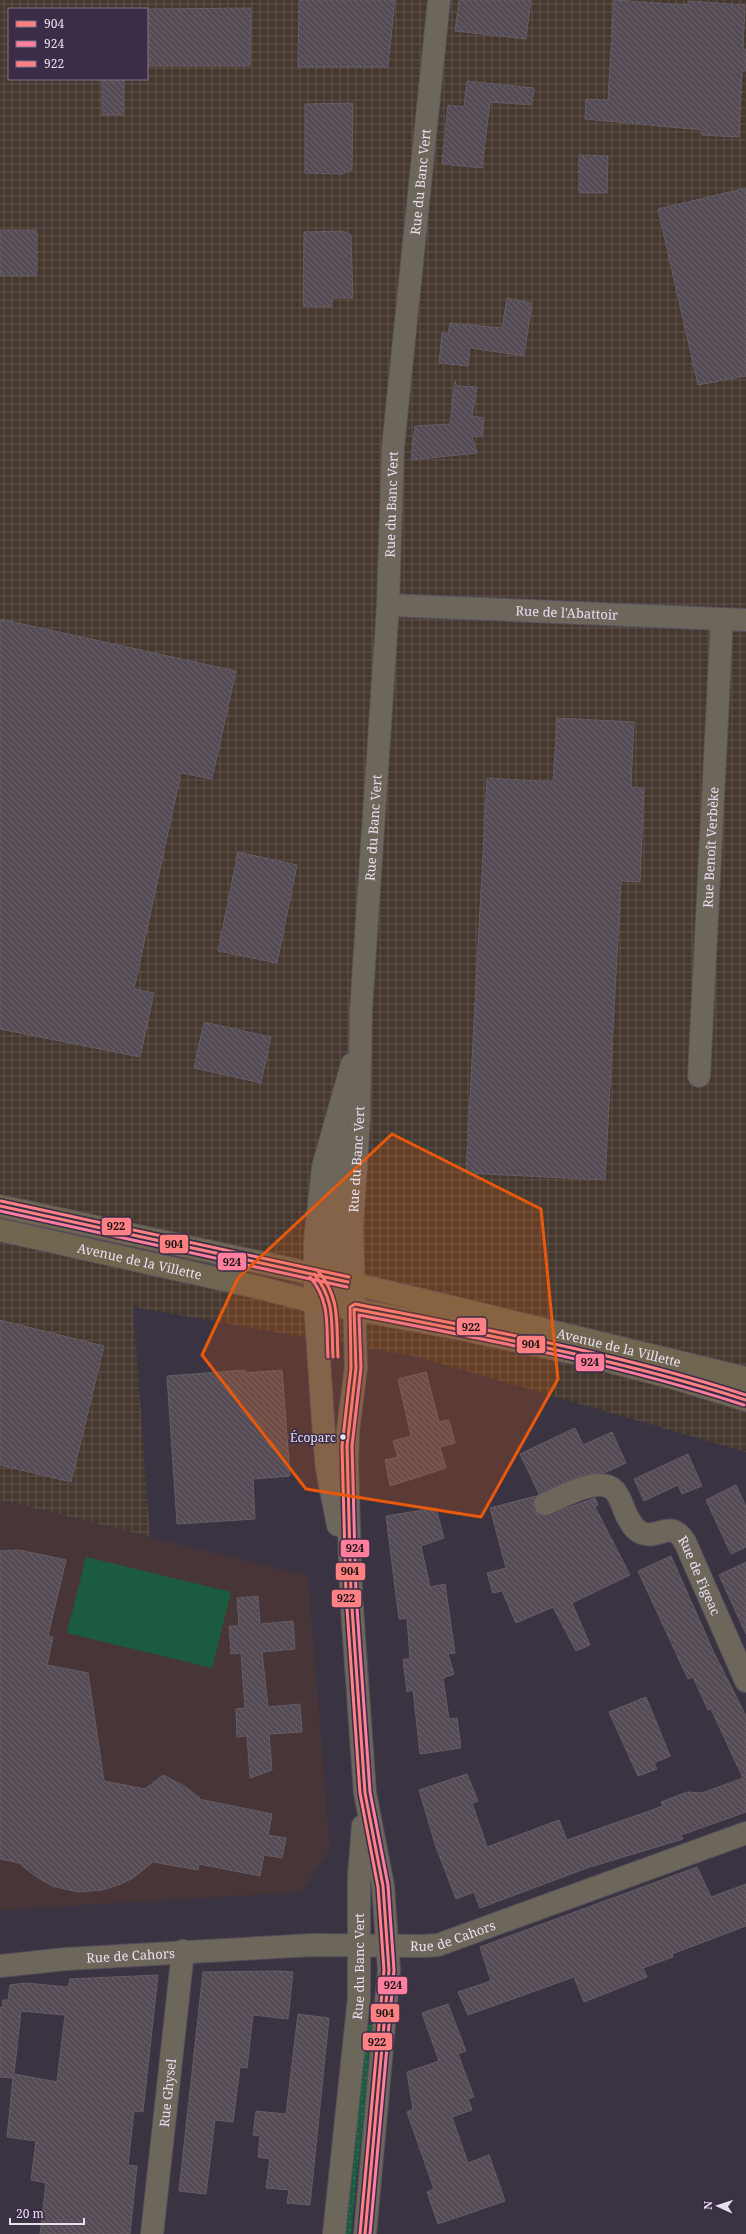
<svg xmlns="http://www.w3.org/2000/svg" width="746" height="2234" viewBox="0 0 746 2234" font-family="'Noto Serif',serif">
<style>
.industrial{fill:url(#industrial-grid);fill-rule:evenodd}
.education{fill:#483538}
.grass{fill:url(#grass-dots)}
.pitch{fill:#1b5b3f}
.building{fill:url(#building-back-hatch);stroke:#665c65;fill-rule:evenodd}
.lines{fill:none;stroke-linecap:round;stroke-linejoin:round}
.minor-casing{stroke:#56505c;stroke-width:24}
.major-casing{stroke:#56505c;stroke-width:24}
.minor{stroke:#6d665b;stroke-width:22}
.major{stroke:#706650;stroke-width:22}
.bus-1-casing{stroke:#3b2d47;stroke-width:6}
.bus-2-casing{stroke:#3b2d47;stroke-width:6}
.bus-3-casing{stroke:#3b2d47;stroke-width:6}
.bus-1{stroke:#ff8080;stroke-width:3}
.bus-2{stroke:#fe7e9e;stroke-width:3}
.bus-3{stroke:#ff8085;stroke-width:3}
.marked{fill:#e8590c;fill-opacity:0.2;stroke:#e8590c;stroke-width:3;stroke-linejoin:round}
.bus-dot{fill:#e8e0f1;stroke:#3b2d47;stroke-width:1.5}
.labels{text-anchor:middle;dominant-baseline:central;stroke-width:3;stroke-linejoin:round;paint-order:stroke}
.bus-label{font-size:12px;fill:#e8e0f1;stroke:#3b2d47;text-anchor:end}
.street-label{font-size:13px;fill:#e8e0f1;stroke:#3b2d47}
.line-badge{stroke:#3b2d47;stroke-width:1.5}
.pale-badge-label{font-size:11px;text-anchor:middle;font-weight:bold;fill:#111}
</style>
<defs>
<pattern id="industrial-grid" width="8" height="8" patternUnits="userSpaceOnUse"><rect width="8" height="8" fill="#45382e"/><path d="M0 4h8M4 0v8" fill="none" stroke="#60544d"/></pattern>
<pattern id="grass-dots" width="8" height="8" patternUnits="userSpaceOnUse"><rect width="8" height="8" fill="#1b5b3f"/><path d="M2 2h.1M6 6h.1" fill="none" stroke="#3c725b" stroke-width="1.8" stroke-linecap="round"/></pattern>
<pattern id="building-back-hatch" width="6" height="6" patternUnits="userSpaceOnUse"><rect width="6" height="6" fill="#544b54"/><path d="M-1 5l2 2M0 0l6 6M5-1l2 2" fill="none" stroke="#6d656d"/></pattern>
</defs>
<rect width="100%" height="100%" fill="#3a3341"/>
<path class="industrial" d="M0,0H746V1452L418,1357L133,1307L150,1537L0,1500ZM9,9H147V79H9Z"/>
<path class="education" d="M0,1500L308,1576L330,1849L301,1892L0,1910Z"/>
<path class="grass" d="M363,2024L373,2025L351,2234H340Z"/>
<path class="pitch" d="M86,1557L231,1592L212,1668L67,1633Z"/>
<g class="building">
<path d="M299,0H395L388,67H298Z"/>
<path d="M459,0H531L526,39L455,31Z"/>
<path d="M614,0L688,5V1L745,5L743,49H746V71H742L739,137L702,135V130L585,119L586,99L608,100Z"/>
<path d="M251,8L250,66H147V9Z"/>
<rect x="102" y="79" width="22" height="36"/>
<path d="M467,81L534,88L532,105L490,102L482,168L442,164L448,105L464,107Z"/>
<path d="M353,103L352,170L342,174L305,173V104Z"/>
<path d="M579,155L608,156L607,193H579Z"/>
<path d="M746,188V376L698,385L658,209Z"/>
<rect x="0" y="230" width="37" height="46"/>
<path d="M343,231L351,235L353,298H332V307L303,306L304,232Z"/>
<path d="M507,298L532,303L524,356L470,348L468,366L439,363L442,333L448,334L450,323L502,328Z"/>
<path d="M455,381L457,386L477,387L472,416L484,418L482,437L472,436L477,453L411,460L415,426L450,424Z"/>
<path d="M0,619L236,671L212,779L181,773L134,989L154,993L140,1057L0,1029Z"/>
<path d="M557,718L634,722L631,787L644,788L640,882L621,881L605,1180L466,1173L487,778L553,782Z"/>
<path d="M238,852L297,865L277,963L218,951Z"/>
<path d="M204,1022L271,1037L261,1083L194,1068Z"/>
<path d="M0,1320L104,1346L71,1482L0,1465Z"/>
<path d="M245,1370V1373L282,1370L290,1476L253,1479L255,1519L177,1524L167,1376Z"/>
<path d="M426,1372L439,1422L449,1420L455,1443L440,1447L446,1468L390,1486L385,1460L398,1457L393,1441L411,1436L398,1379Z"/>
<path d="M575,1428L583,1445L612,1432L626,1463L604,1473L589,1474L576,1477L539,1494L520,1454Z"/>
<path d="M688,1454L702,1486L682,1494L678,1485L644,1501L634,1479Z"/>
<path d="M736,1485L746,1507V1547L731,1554L706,1500Z"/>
<path d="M536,1496L533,1502V1509L538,1514L544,1516L595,1498L598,1505L595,1507L630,1575L572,1603L590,1645L576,1651L553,1607L516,1623L502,1591L493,1593L487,1573L506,1568L490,1508Z"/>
<path d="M436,1508L444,1538L421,1546L430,1587L445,1584L455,1653L448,1654L454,1674L443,1678L449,1719L457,1718L461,1748L420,1754L413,1690L407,1692L403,1659H410L407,1618L399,1619L386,1516Z"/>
<path d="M19,1550L66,1560L48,1636L53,1637L47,1665L88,1673L104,1781L145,1789L163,1775L184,1786L200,1798L198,1799L272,1814L268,1835L286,1838L282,1858L264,1855L260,1876L199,1864L198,1870L153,1862L133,1878L121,1884L102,1890L78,1892L52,1886L35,1876L19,1863L0,1859V1551Z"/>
<path d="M671,1556L714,1653L746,1716V1812L681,1835L683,1839L587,1868L480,1908L474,1892L456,1899L436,1847L419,1790L467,1774L478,1801L472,1803L487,1847L559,1820L567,1840L663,1806L661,1802L687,1792L702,1793L743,1778L711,1709L708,1710L693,1677L688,1679L638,1571Z"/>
<path d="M746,1562V1634L719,1575Z"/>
<path d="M258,1596L260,1624L293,1621L295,1649L262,1652L268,1707L300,1704L302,1732L269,1734L272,1770L250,1778L247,1736L237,1737L236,1709L245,1708L241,1653L231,1654L229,1626H239L237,1598Z"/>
<path d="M646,1697L670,1756L654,1763L657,1769L638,1776L609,1712Z"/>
<path d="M697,1867L711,1897L746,1884V1926L672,1954L673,1957L643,1968L647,1977L584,2002L574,1977L468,2015L458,1992L491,1981L480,1947Z"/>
<path d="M279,1971L293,1972L288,2019L253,2015L247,2068L240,2067L233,2122L215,2120L206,2194L179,2191L203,1972Z"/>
<path d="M158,1975L143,2112L134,2111L128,2165L137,2166L130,2234H40L46,2183L31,2180L36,2141L7,2137L13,2078L0,2077V2007L2,2008L3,2000H8L10,1985L25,1983L68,1987L70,1979ZM21,2011L65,2015L57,2082L14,2074Z"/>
<path d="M448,2004L466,2051L458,2054L474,2097L468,2099L472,2110L452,2117L468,2163L489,2155L505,2201L438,2224L427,2192L434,2189L407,2112L413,2109L407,2072L439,2061L422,2013Z"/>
<path d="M298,2014L329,2018L310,2205L287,2203L289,2190L266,2188L270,2159L258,2157L260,2136L253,2135L256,2111L286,2114Z"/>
</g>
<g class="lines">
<g class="minor-casing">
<g id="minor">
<path id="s1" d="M388,605L746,620"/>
<path id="s2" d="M699,1076L722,619"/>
<path d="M341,1295C322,1262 339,1173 343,1134"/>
<path id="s3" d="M545,1504C562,1497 599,1475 614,1490C620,1496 623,1507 626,1514C630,1522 634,1530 642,1533C660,1540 670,1518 685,1542L746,1681"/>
<path d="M338,1525L327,1469L324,1435L315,1302V1241L323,1167L352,1064"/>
<path id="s4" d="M0,1966L66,1959L313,1945L423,1946L438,1945L746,1833"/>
<path id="s5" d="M152,2234L183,1951"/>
<path id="s6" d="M334,2234L359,1998V1875L363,1826"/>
<path id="s7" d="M365,2234L389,1970L383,1886L365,1793L351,1594L347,1463L348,1430L356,1368L352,1227L359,1119L361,1010L388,605L393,447L439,0"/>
</g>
</g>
<g class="major-casing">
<g id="major">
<path id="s8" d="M0,1206L314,1274L746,1378"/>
<path id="s9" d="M0,1230L256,1287L315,1302L461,1329L592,1357L677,1379L746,1400"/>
</g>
</g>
<use href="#minor" class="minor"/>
<use href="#major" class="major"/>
<g class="bus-1-casing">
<g id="bus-1">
<path d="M0,1206L348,1282"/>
<path d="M314,1274C336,1300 331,1325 333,1357"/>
<path d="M365,2234L389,1970L383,1886L365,1793L351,1594L347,1446L356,1368L354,1309C486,1335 618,1359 746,1400"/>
</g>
</g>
<g class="bus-2-casing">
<g id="bus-2">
<path d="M0,1211L347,1287"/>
<path d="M310,1277C331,1302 326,1326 328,1357"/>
<path d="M370,2234L394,1970L388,1885L370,1792L356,1594L352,1446L361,1368L359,1315C489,1340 618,1364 744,1405"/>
</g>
</g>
<g class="bus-3-casing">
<g id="bus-3">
<path d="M1,1201L349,1277"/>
<path d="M318,1271C341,1298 336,1323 338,1357"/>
<path d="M360,2234L384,1970L378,1887L360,1793L346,1594L342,1446L351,1368L350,1307L355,1304C487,1330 618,1353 746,1395"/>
</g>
</g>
<use href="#bus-1" class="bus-1"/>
<use href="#bus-2" class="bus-2"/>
<use href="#bus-3" class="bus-3"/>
</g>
<path class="marked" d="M392,1134L541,1209L558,1379L481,1517L306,1489L202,1355L238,1278Z"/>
<circle class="bus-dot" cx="343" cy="1437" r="3.5"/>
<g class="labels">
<g class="bus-label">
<text x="336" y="1437">Écoparc</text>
</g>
<g class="street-label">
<text stroke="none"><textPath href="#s7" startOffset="2059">Rue du Banc Vert</textPath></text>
<text stroke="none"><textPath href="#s7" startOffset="1735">Rue du Banc Vert</textPath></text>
<text stroke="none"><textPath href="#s1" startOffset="179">Rue de l'Abattoir</textPath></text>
<text stroke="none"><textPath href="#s7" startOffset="1411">Rue du Banc Vert</textPath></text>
<text stroke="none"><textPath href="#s2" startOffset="229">Rue Benoît Verbèke</textPath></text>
<text stroke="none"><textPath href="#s7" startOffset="1079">Rue du Banc Vert</textPath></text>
<text stroke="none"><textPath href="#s9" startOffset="143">Avenue de la Villette</textPath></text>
<text stroke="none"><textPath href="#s8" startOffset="635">Avenue de la Villette</textPath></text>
<text stroke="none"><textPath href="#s3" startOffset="211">Rue de Figeac</textPath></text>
<text stroke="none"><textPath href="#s4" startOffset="455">Rue de Cahors</textPath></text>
<text stroke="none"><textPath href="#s4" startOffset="131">Rue de Cahors</textPath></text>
<text stroke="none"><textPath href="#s6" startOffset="269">Rue du Banc Vert</textPath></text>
<text stroke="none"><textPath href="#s5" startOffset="142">Rue Ghysel</textPath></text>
</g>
</g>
<g class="line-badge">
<rect x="101" y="1217" width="31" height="19" rx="4" fill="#ff8085"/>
<rect x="159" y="1234" width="30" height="20" rx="4" fill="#ff8080"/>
<rect x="217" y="1252" width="30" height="19" rx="4" fill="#fe7e9e"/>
<rect x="456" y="1317" width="31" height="19" rx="4" fill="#ff8085"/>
<rect x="516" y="1335" width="30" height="19" rx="4" fill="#ff8080"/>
<rect x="575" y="1353" width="30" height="19" rx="4" fill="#fe7e9e"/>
<rect x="340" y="1539" width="30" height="19" rx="4" fill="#fe7e9e"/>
<rect x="335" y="1562" width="31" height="19" rx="4" fill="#ff8080"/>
<rect x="331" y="1589" width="31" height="19" rx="4" fill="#ff8085"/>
<rect x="377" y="1976" width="31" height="19" rx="4" fill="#fe7e9e"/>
<rect x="370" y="2003" width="30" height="20" rx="4" fill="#ff8080"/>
<rect x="362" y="2032" width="31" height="19" rx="4" fill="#ff8085"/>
</g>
<g class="pale-badge-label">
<text x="116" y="1230">922</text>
<text x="174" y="1248">904</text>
<text x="232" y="1266">924</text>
<text x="471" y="1331">922</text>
<text x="531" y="1348">904</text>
<text x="590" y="1366">924</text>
<text x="355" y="1552">924</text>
<text x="350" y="1575">904</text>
<text x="346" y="1602">922</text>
<text x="393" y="1989">924</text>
<text x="385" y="2017">904</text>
<text x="377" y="2046">922</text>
</g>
<rect x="8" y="8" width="140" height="72" fill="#3b2d47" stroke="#80758b"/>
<rect x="16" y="21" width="20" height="6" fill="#ff8080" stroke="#80758b"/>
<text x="44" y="28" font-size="12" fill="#e8e0f1">904</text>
<rect x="16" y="41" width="20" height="6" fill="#fe7e9e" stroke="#80758b"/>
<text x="44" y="48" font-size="12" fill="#e8e0f1">924</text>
<rect x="16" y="61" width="20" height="6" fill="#ff8085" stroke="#80758b"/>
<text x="44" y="68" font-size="12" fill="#e8e0f1">922</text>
<g transform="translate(718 2206) rotate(273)" stroke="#3b2d47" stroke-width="3" paint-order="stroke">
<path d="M0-3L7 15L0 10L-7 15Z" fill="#e8e0f1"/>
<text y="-6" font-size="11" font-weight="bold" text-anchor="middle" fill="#e8e0f1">N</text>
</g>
<path d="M10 2218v6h74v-6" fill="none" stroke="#e8e0f1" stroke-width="2"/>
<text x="16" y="2218" font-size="12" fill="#e8e0f1" stroke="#3b2d47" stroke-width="3" paint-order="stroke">20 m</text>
</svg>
